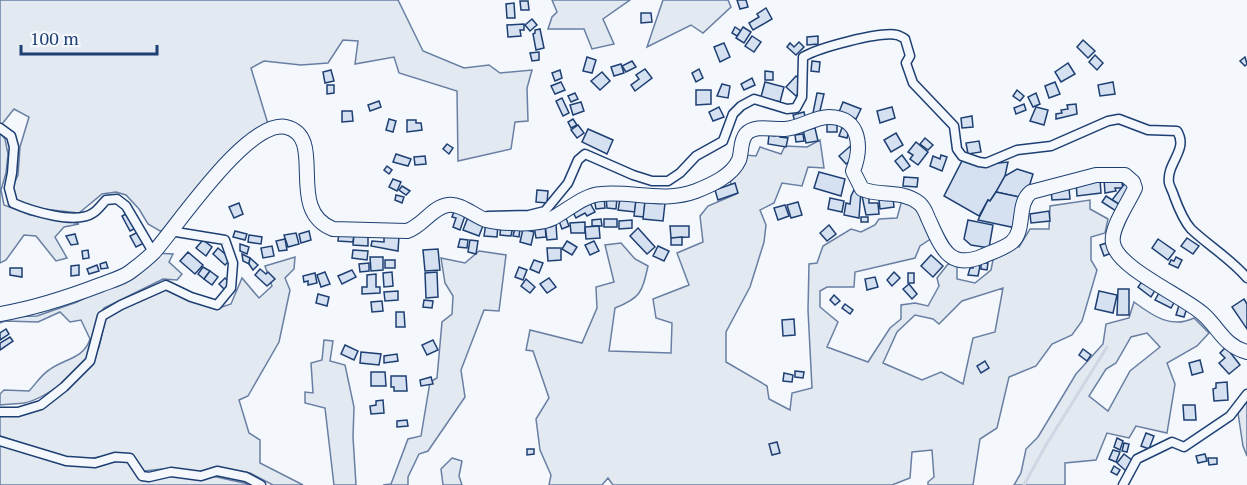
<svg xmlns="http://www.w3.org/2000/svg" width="1247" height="485" viewBox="0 0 1247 485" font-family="'PT Serif',serif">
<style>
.green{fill:#e3e9f0;stroke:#687fa3;stroke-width:1.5;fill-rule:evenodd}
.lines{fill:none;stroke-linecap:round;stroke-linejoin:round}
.stream{stroke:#cfd7e4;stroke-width:3}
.building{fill:#d5e0f0;stroke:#1d3f73;stroke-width:1.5}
.street-casing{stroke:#1d3f73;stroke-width:11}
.primary-casing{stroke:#1d3f73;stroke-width:16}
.street{stroke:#f4f7fb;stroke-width:8}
.primary{stroke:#f4f7fb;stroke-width:14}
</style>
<rect width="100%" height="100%" fill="#f4f7fb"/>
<g class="green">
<path d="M0,0H398L423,51L464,68L489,65L500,73L532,70L527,88L528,121L515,122L511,149L458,161L457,91L399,73L394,57L355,64L358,41L343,40L328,63L301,65L264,61L251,68L268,124L164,230L160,231L148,224L139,209L126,195L116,192L102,194L79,213L34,208L15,200L12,188L18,175L20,147L29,117L14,109L2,124H0Z"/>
<path d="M552,0H630L603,19L614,44L592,49L584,29H548L552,17L557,12Z"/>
<path d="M663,0H728L731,7L703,33L691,25L647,47Z"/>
<path d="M0,133L5,139L8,154L6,173L1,190L4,205L30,215L59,218L79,224L64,227L55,237L67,258L56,261L36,236L24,235L6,260L0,263Z"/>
<path d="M820,140L824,168L808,167L802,186L782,183L774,203L760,210L766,225L764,242L750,287L726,332V362L767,386L769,399L790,410L792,393L812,388L808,310L809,264L817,263L823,246L851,229L861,232L875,225L879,219L897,218L902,200L922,212L932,238L920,246L915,258L855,272L854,287H827L820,291V307L838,322L827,347L868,362L890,328L901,319V305L915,303L928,306L939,286L937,278L948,264L957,266V279L975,283L991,270L994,255L1013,245L1019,247L1030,229H1049L1050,206L1090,200V209L1108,219L1105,233L1091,237V260L1097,270L1082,321L1072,335L1052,344L1036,366L1009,377L997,428L980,439L973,485H928V482L934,477L932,450L912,452L910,478L892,485H613L608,478L602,485H549L551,475L540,450L536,419L549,398L533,351L526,350L530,330L582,343L597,308L596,287L614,282L605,245L621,243L635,259L648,266C642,292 641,298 615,308L609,351L671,353L672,323L656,318L653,299L689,285L677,253L703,242L700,216L708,206L736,194L730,182L741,170L745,155L756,156L760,147L781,154L785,146L807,147ZM1003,288L995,332L973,338L963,384L941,372L922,380L883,363L897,332L915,315L933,319L939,324L962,301Z"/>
<path d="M479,251L506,255L499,311L484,310L461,370L465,397L428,451L419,454L408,477V485H383L391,484L408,439L421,436L430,382L437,378L442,322L452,314L453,296L445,283L441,258L465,263Z"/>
<path d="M154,253L173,254L169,262L182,274L177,280L163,279L104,308C94,321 96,337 90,352C83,372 44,399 24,403C16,404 8,404 0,405V394L4,390L29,391C35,385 41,375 49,370C63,359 84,359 90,339L81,320L70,322L60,312L38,322L5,321L0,323V317L37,316L77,302L132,275Z"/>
<path d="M295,257L294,269L285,278L290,290L279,342L248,396L239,400L249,433L260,440V463L303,485H273L250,473L217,467L197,472L171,468L144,471L140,466L110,455L88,459L63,457L0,436V414H19L68,387L87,370L99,347L106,317L118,310L168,288L219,308L231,304L242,278L259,298L272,286L265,266Z"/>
<path d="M1134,302C1153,316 1171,329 1194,318L1209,333L1197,346L1167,363L1175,384L1167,433L1136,426L1129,438L1107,433L1096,460L1065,463V485H1014L1021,473L1026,449L1038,437L1076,374L1103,344L1106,324L1129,318ZM1147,333L1160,347L1130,371L1108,411L1089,396L1106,369L1116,363L1131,337Z"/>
<path d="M324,340L333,341L330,361L345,365L354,407L353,437L356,485H334L325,408L305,403V392L313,393L311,363L322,360Z"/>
<path d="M1247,401V456L1243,446L1238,413Z"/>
<path d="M0,443L55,462L87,466L121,461L127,462L138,476L170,475L197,480L212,476L253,485H0Z"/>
<path d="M452,458L462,461L459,476L462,485H443L441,469Z"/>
</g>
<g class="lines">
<path class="stream" d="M1024,485L1046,445L1107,347"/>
</g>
<g class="building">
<path d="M737,0H746L748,7L740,9Z"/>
<path d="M520,1H528L529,10H521Z"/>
<path d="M514,3L515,18H507L506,4Z"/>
<path d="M766,8L772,19L753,30L749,23L759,17L757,14Z"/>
<path d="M641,13H651L652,22L641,23Z"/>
<path d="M532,19L537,25L530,31L525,25Z"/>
<path d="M524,24V30H520L521,36L508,37L507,25Z"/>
<path d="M735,27L741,31L737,36L732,33Z"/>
<path d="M743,27L751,32L744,43L736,38Z"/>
<path d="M540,29L544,48L536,50L533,34L535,33V30Z"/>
<path d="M752,36L761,42L754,52L745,46Z"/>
<path d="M818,36V44L807,45V37Z"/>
<path d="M1083,40L1095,51L1088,58L1077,47Z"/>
<path d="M799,42L804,47L796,55L787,47L790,43L794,47Z"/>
<path d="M724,43L730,57L720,62L714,47Z"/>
<path d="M539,52V60L532,61L530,53Z"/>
<path d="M1095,55L1103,63L1097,70L1089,62Z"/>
<path d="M587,57L596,60L592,73L583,71Z"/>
<path d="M1245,57L1247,64L1245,66L1240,61Z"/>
<path d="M632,61L636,67L626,72L622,66Z"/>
<path d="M812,61L820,62L819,72L811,71Z"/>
<path d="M1068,63L1075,74L1061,82L1055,72Z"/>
<path d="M621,64L624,73L614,76L611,67Z"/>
<path d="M645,69L652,78L635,91L631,85L639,79L636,75Z"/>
<path d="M699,69L703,78L696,82L692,73Z"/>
<path d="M331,70L334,81L325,83L323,72Z"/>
<path d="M560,70L562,78L555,81L552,73Z"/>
<path d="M765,71L773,72V80H765Z"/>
<path d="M602,72L610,81L600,90L591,81Z"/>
<path d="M796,76L804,83L802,90L796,96L786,87Z"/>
<path d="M752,78L755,85L744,90L741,84Z"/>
<path d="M561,82L565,90L555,94L551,86Z"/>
<path d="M765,82L784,87L780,102L761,97Z"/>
<path d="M1055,82L1060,94L1049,98L1045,86Z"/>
<path d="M1113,82L1115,94L1100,96L1098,85Z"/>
<path d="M722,84L730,86L728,98L717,96Z"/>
<path d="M327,85H334V93L327,94Z"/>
<path d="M696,90H711V104L696,105Z"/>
<path d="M1017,90L1024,96L1020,101L1013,96Z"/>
<path d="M575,93L578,99L571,102L568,96Z"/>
<path d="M817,93L824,94L819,115L813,113Z"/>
<path d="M1036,93L1040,104L1033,107L1028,97Z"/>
<path d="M562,98L569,113L563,116L556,101Z"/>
<path d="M379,101L381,107L370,111L368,105Z"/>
<path d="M581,102L584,111L573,115L570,105Z"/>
<path d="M843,102L861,109L856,119L839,112Z"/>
<path d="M1024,104L1026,110L1016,114L1014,108Z"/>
<path d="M1076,104L1077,114L1056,119V114L1062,113L1061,110L1068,109L1067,105Z"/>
<path d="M719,107L724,117L713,121L709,112Z"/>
<path d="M892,107L895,118L880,123L877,111Z"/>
<path d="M1036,107L1048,110L1044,125L1030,121Z"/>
<path d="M342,111H352L353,121L342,122Z"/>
<path d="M804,112L806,120L795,122L793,115Z"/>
<path d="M972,116L973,127L962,128L961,118Z"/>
<path d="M389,119L396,121L393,132L386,130Z"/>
<path d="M573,119L577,125L571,128L568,122Z"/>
<path d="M407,120H416V123H421L422,130L407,132Z"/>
<rect x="827" y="122" width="10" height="10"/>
<path d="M578,125L584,133L577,138L571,130Z"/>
<path d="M843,125L850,127L847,138L839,136Z"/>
<path d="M815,128L818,141L806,143L803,130Z"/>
<path d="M588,129L613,140L607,154L582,142Z"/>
<path d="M776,132L781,133L780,137L788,138L786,147L768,144L769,135L775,136Z"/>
<path d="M896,133L903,145L891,152L884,140Z"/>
<path d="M803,134L804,141L796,142L795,135Z"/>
<path d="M925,138L933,145L928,150L920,144Z"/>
<path d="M979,141L981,152L968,154L966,143Z"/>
<path d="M916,142L928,152L918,165L910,159L913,155L908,152Z"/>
<path d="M854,143L861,151L846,164L839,156Z"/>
<path d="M447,144L453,148L449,154L443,149Z"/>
<path d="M396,154L411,159L408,166L393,162Z"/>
<path d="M902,155L910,166L903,171L895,161Z"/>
<path d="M941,155L947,157L942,171L930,166L933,156L940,159Z"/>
<path d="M425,156L426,164L415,165L414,157Z"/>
<path d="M963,159L980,165L1008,162L1005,176L996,192L990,201L988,200L979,216L944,196Z"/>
<path d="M387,166L392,170L389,174L384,170Z"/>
<path d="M1017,169L1033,174L1029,187L1019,197L996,192L1005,176Z"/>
<path d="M819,172L845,179L841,196L814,188Z"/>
<path d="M904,177L918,178L917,187L903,186Z"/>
<path d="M1121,177L1123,188H1115L1116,191L1105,193L1104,179Z"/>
<path d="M393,179L401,182L397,191L389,187Z"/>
<path d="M1100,180L1101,193L1077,196L1076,182Z"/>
<path d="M1126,182L1134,187L1122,206L1112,200Z"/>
<path d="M735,183L738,193L718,200L715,190Z"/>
<path d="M402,186L410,191L406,195L399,190Z"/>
<path d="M1069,188L1070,199L1052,200L1051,189Z"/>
<path d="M537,190L548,191L547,203L536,202Z"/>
<path d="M854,190H861L859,218L844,215L846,203L850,204L851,196Z"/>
<path d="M996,192L1019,197L1016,228L978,220L988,200L990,201Z"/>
<path d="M396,195L404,197L402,203L395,200Z"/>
<path d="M869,195V203H878L879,214L866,215L862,196Z"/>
<path d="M1106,196L1122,206L1119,213L1102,202Z"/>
<path d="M604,197L605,208L596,209L594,198Z"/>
<path d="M606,197L617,198L616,209L607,208Z"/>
<path d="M830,198L844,201L842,212L828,209Z"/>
<path d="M893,198L894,207L880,209L879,200Z"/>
<path d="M620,199L636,200L635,212L618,210Z"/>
<path d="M636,200L645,201L644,217L634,216Z"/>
<path d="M645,201L665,203L663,221L643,219Z"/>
<path d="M798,202L802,215L791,218L787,205Z"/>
<path d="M239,203L243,214L234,218L229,207Z"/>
<path d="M590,203L595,212L587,216L585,213L576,218L573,212Z"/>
<path d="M785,205L789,216L778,220L774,208Z"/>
<path d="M455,209L466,213L460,230L453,227L456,218L452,217Z"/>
<path d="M1049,211L1050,221L1031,223L1030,214Z"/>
<path d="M128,213L136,228L130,231L122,216Z"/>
<path d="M468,217L484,223L479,236L463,230Z"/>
<rect x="861" y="217" width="7" height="5"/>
<path d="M566,218L569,226L562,229L559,221Z"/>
<path d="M601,219L602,226H592V220Z"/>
<rect x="604" y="219" width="13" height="8"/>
<path d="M632,220V228L619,229V221Z"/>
<path d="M968,220L993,225L989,248L971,245L964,239Z"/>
<path d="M585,222V233H571L570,223Z"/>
<path d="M486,223L498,224L497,237L484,236Z"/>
<path d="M501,224L513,226L511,236L500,235Z"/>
<path d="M556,224L557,239L547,240L545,225Z"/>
<path d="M545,225L546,237L536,238L534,226Z"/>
<path d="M829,225L836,234L827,241L820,233Z"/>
<path d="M599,226L600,238L586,239L585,227Z"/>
<path d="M670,226H689V237L671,238Z"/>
<path d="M515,228L520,229L519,237L513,236Z"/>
<path d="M638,228L655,247L647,254L630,236Z"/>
<path d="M523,229L534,232L531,245L520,242Z"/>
<path d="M140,231L146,242L136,247L130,236Z"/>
<path d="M235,231L247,234L245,240L233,237Z"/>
<path d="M309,231L311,240L301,243L299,234Z"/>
<path d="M296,233L299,244L288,247L284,235Z"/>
<path d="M339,233L354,235L353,242L338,241Z"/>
<path d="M75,234L78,244L71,245L66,236Z"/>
<path d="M249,235L262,237L261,244L248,242Z"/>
<path d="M354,235H368V246L353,245Z"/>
<path d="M384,235L399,236L398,251L371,246L372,241L384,242Z"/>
<path d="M682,237V245H671V238Z"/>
<path d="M1187,238L1199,246L1193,254L1181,246Z"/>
<path d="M285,239L287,250L279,251L276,241Z"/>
<path d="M460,239L468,240L467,248L458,247Z"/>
<path d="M1158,239L1175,251L1168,260L1152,248Z"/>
<path d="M203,240L212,247L206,256L196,248Z"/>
<path d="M470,240L478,241L476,254L468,252Z"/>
<path d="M567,241L577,247L572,255L562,249Z"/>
<path d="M594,241L599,251L590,255L585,245Z"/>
<path d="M1110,242L1114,252L1104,256L1100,245Z"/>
<path d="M240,244L249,247L247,254L240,251Z"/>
<path d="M272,246L274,256L263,258L261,248Z"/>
<path d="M658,246L669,251L664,261L653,256Z"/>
<path d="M218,248L231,259L225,265L213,254Z"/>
<path d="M547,248H561V260L548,261Z"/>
<path d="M438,249L440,270L425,271L423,250Z"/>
<path d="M88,250L89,258L83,259L82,251Z"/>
<path d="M353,250L368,251L367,260L352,258Z"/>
<path d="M188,252L203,265L195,274L180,261Z"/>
<path d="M242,254L250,258L249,264L243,261Z"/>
<path d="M931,255L943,266L933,277L921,266Z"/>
<path d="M370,257H383V270L371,271Z"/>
<path d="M1176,257L1182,260L1178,268L1169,264L1171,260L1174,261Z"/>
<path d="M250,258L258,265L253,270L249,264Z"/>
<rect x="385" y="260" width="10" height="8"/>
<path d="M534,260L543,263L539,273L530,269Z"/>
<path d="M106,262L108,268L101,269L100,264Z"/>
<path d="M369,263V271L360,272L359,264Z"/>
<path d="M981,263H988L987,270L981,269Z"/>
<path d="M974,264L980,266L978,276L968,275L970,268H973Z"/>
<path d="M79,265V275L71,276V266Z"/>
<path d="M97,265L99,271L89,274L87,269Z"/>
<path d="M203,267L210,271L204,279L198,274Z"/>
<path d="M519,267L527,270L523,280L515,277Z"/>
<path d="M10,268H22V277L10,275Z"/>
<path d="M260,269L266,274L268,272L275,279L267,286L255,275Z"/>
<path d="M352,270L356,277L342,284L338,276Z"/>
<path d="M210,271L218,277L212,285L204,279Z"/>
<path d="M325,272L330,284L321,287L317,275Z"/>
<path d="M392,272L393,286L384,287L383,273Z"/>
<path d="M437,272L438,297L426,298L425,273Z"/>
<path d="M894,272L900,278L892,286L887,280Z"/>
<path d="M315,273L317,283L308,285V281L304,282L303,276Z"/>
<rect x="908" y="273" width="6" height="10"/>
<path d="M376,274V287H380V293L362,294V287H367V275Z"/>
<path d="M875,277L878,287L867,290L865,279Z"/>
<path d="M225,278L233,286L227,292L219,284Z"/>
<path d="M549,278L556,287L547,293L540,284Z"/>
<path d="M526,279L535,287L530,293L521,286Z"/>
<path d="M1143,280L1156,289L1151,297L1138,287Z"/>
<path d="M909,284L917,294L912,299L903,289Z"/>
<path d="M1118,289H1129V315H1117Z"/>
<path d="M398,291V300L385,301L384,292Z"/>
<path d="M1099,291L1117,295L1113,313L1095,309Z"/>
<path d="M1159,293L1175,301L1171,308L1155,300Z"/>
<path d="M318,294L329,297L327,306L316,303Z"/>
<path d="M834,295L840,301L835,305L830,300Z"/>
<path d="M1244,299L1247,304V329L1232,307Z"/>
<path d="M424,300L433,301L432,308L423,307Z"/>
<path d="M382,301L383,311L372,312L371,302Z"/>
<path d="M1180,302L1188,305L1184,317L1176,315Z"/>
<path d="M845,304L853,310L850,314L842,308Z"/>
<path d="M396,312H404L405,327H396Z"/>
<path d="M794,319L795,335L783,336L782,320Z"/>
<path d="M6,329L9,334L0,340V333Z"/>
<path d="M10,337L13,341L0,350V343Z"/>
<path d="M433,340L438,350L427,355L422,345Z"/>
<path d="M345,345L358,351L354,360L341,354Z"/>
<path d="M1226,347L1240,365L1229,374L1219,363L1225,358L1220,353Z"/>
<path d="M1083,349L1091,355L1087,361L1079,355Z"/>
<path d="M361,352L381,354L379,365L360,363Z"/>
<path d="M397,354L398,361L384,363V356Z"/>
<path d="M1200,360L1203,372L1192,375L1189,363Z"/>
<path d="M985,361L989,368L981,373L977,366Z"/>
<path d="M795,371L804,372L803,378L795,377Z"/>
<path d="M371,372H385L386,386H371Z"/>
<path d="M784,373L793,375L792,382L783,381Z"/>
<path d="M391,376H406L407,391H394V387H391Z"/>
<path d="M431,377L433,384L421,386L420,380Z"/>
<path d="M1227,382L1228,400L1214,401L1213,389L1216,388V383Z"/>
<path d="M383,400L384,413L371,414L370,406L376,405V401Z"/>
<path d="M1183,405H1195L1196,420H1184Z"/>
<path d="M407,420L408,426L397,427V421Z"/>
<path d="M1146,433L1154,436L1149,449L1141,446Z"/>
<path d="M1117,438L1123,441L1120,450L1114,447Z"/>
<path d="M777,442L780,453L772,455L769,444Z"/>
<path d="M1124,443L1129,444L1127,452L1122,451Z"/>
<path d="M527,449H534V454L527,455Z"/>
<path d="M1113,450L1120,452L1116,462L1109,459Z"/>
<path d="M1124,454L1133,461L1126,471L1117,463Z"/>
<path d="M1205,454L1207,461L1198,463L1196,456Z"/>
<path d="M1208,458H1217V464L1209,465Z"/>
<path d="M1114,466L1120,470L1117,475L1111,472Z"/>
</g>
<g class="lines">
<g class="street-casing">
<g id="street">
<path d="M0,128L11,136L14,147L12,173L9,188L13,203C31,211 76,225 93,213C98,210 102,204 106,200L117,199L126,206L153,252"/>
<path d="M488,216L529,215L545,211L568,183L578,160L585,154L633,175L652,181H668L680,173L696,156L723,141L733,114L741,106L754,99L787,109L796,108L802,97L803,57C818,48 880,31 897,35C898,35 904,38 905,39L910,56L906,63L913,83L954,126L957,149L962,156L979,162L986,163L1017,150L1051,146L1108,121L1119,119L1148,130L1177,131C1189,150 1166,163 1169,183C1170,187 1173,192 1174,196C1178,207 1183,220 1191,229C1209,246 1231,259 1247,278"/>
<path d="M0,412H18L41,405L64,387L90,361L102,316L121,305L166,285L191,297L217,305L231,288L233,263L225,240L170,231"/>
<path d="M0,441L66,461L95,463L115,457L130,458L142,476L149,477L171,472L201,476L217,471L246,477L261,485"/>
<path d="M1123,485L1137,459L1172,442L1184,447L1230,416L1247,394"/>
</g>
</g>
<g class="primary-casing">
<path id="primary" d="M0,314C36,308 66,298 100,285C110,281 122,278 130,272C138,266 147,259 154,252C178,225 248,119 286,127C328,137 284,210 333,229L407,231C423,226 432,207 448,205C461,203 474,216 486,220C494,222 504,223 513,223C524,224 543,223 553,218C568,210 584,195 601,194C634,191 664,203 696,191C711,185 732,176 739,160C742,152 740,141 746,134C755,124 773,130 785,129C801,128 814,117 829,117C861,117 862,148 853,171L862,189C881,197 901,189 919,203C924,207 926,213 928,218C941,246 948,271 983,256C992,252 1005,248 1012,242C1026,229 1016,204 1031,192L1096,175H1125L1133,182L1135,188C1129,202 1110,228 1113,243C1117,268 1183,296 1203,314C1219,328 1224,346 1247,352"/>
</g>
<use href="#street" class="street"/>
<use href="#primary" class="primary"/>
</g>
<path d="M21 45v9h136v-9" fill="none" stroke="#1d3f73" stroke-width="3"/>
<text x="30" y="45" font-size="18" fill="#1d3f73" stroke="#f4f7fb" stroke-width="4.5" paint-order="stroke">100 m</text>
</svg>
